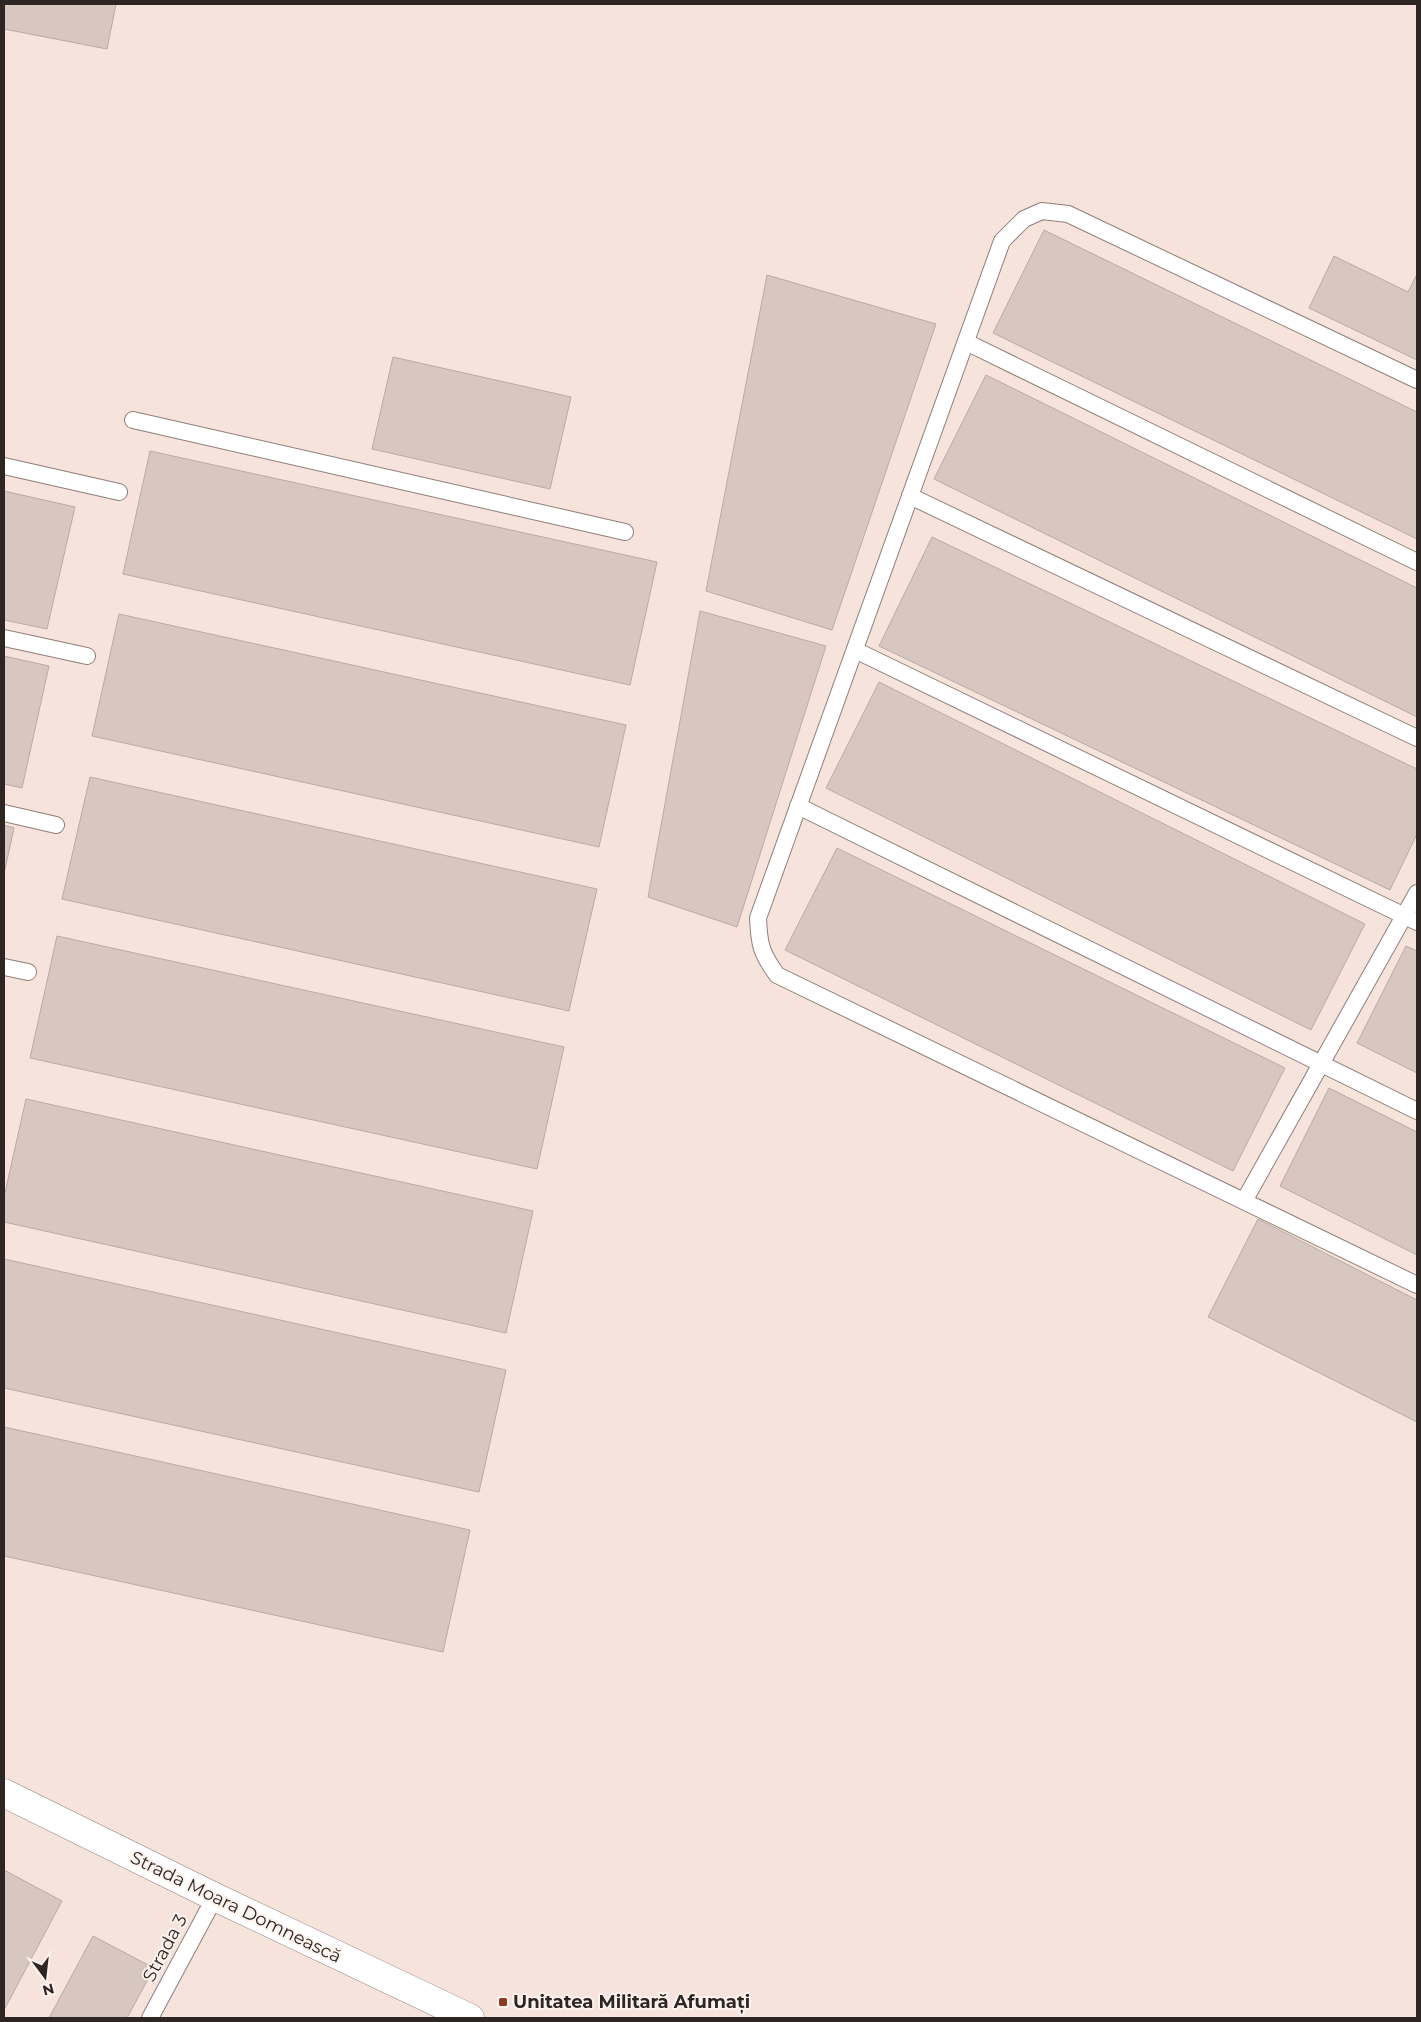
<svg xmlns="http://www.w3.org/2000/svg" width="1421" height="2022" viewBox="0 0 1421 2022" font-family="Montserrat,sans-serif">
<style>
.building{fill:#d8c7c0;stroke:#bbaaa3}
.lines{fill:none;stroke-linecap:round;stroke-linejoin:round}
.service-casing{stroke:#8f7f79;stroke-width:18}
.tertiary-casing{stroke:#8f7f79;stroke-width:29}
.service{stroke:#fff;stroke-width:16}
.tertiary{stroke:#fff;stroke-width:28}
.poi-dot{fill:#863e1f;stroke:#fdf2ee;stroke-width:2}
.labels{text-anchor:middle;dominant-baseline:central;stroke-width:4;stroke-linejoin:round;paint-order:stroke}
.street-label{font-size:18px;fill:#2d2623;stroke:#fdf2ee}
.poi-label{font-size:18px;font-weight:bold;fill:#2d2623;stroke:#fdf2ee;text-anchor:start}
</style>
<rect width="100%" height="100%" fill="#f5e3dc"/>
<g class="building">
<path d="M4,4H116L107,49L4,29Z"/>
<path d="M1044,230L1417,412V539L993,333Z"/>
<path d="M1334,256L1408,292L1417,274V360L1309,308Z"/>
<path d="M767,275L936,324L832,630L706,591Z"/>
<path d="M393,357L571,397L550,489L372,449Z"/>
<path d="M986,375L1417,588V717L934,479Z"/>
<path d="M150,451L657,562L630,685L123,574Z"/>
<path d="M4,491L75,507L47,629L4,620Z"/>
<path d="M932,537L1417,769V834L1390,890L879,646Z"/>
<path d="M700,611L826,646L737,927L648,897Z"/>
<path d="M119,614L626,725L599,847L92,736Z"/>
<path d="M4,656L49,666L22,788L4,784Z"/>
<path d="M879,682L1365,924L1311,1030L826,788Z"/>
<path d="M90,777L597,889L569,1011L62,899Z"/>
<path d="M4,825L14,828L4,874Z"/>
<path d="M837,848L1285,1068L1233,1171L785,950Z"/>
<path d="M57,936L564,1047L537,1169L30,1058Z"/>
<path d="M1406,946L1417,951V1073L1357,1043Z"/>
<path d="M1329,1088L1417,1132V1255L1280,1186Z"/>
<path d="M26,1099L533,1211L506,1333L4,1222V1197Z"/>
<path d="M1258,1219L1417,1300V1422L1208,1317Z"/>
<path d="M4,1259L506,1370L479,1492L4,1388Z"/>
<path d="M4,1427L470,1530L443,1652L4,1556Z"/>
<path d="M4,1870L62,1901L4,2010Z"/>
<path d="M93,1936L154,1968L127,2018H49Z"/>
</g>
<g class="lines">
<g class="service-casing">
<g id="service">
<path d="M966,342L1417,562"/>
<path d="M1417,380L1068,214L1042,211L1024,219L1002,241L758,918C759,944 761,953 777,975L1417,1285"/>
<path d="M133,420L625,532"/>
<path d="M4,466L119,492"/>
<path d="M910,496L1417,738"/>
<path d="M4,638L87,656"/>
<path d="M855,650L1417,922"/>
<path d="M798,806L1417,1111"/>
<path d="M4,813L56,825"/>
<path d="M4,967L28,972"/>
<path d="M1244,1201L1417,893"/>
<path d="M150,2018L215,1897"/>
</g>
</g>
<g class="tertiary-casing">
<path id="tertiary" d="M4,1793L215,1897L470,2018"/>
</g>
<use href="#service" class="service"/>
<use href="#tertiary" class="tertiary"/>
</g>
<rect class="poi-dot" x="498" y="1997" width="10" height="10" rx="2.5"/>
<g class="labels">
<g class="street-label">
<text transform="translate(236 1907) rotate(26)">Strada Moara Domnească</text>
<text transform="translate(165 1948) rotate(-62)">Strada 3</text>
</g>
<g class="poi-label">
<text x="513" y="2002">Unitatea Militară Afumați</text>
</g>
</g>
<rect width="1421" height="2022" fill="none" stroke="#2d2623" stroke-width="10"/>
<g transform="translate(45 1977) rotate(165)" stroke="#fdf2ee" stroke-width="4" paint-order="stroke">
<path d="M0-4L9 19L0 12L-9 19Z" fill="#2d2623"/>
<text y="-8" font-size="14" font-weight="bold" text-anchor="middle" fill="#2d2623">N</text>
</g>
</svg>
